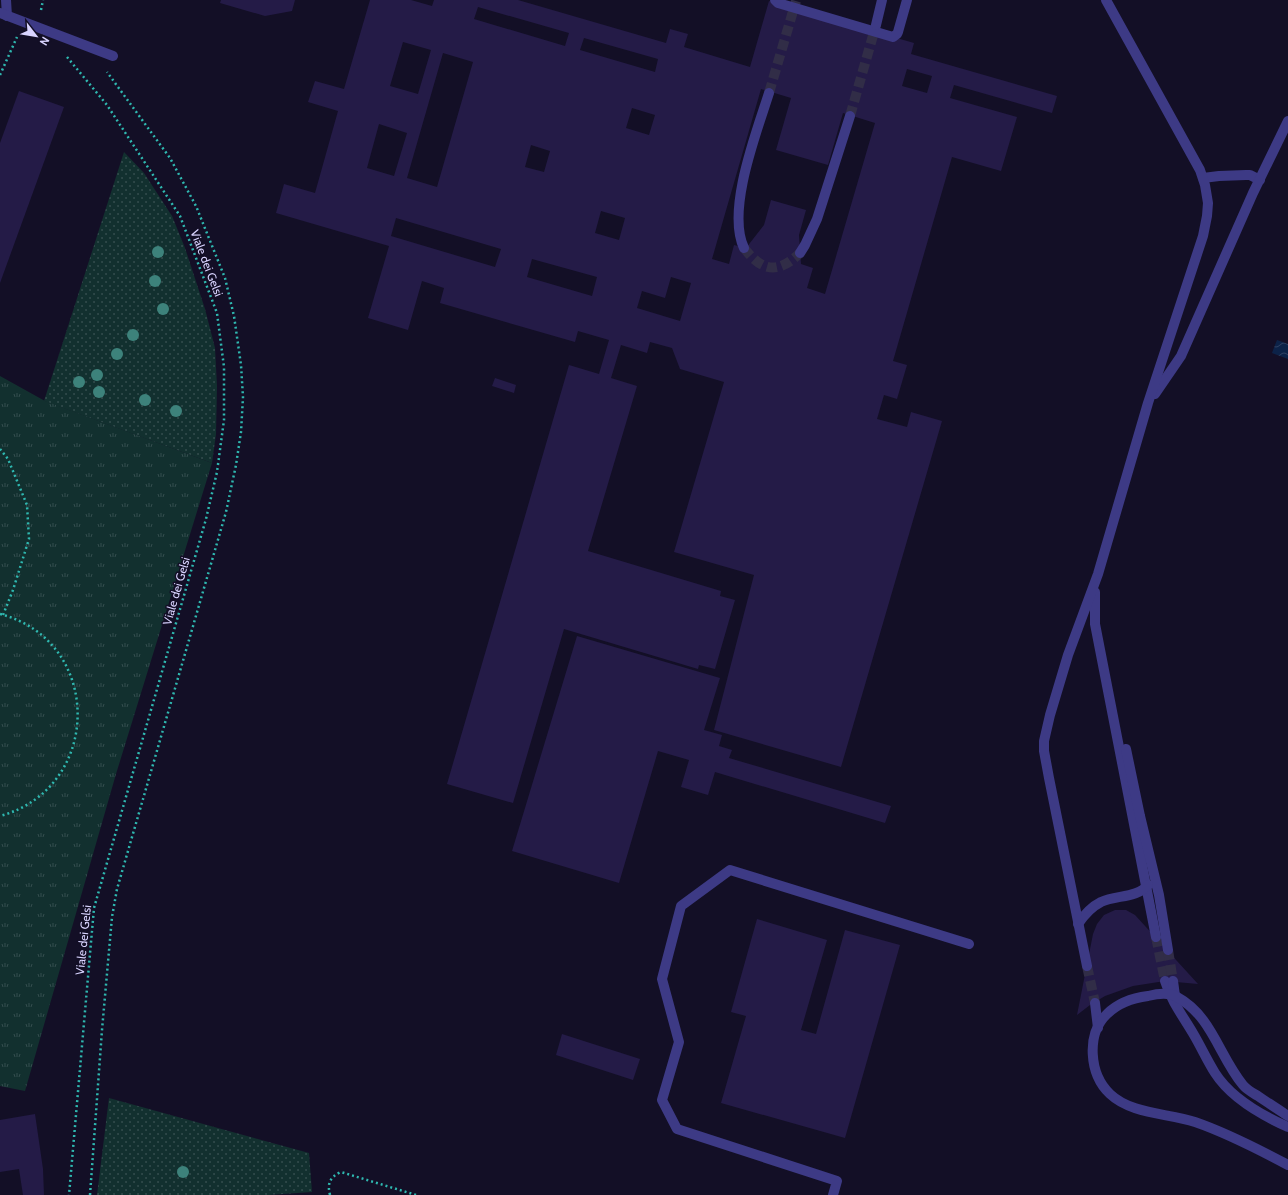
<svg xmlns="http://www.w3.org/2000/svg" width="1288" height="1195" viewBox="0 0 1288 1195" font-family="Cabin,sans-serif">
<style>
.grass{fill:url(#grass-dots)}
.park{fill:url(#park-tufts)}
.water{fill:url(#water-waves)}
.building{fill:#241b47;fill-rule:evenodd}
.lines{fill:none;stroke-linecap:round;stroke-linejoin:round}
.minor-tunnel{stroke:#312d47;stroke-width:10;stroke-dasharray:10 5;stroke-linecap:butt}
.path{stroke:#2fb8b0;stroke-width:2.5;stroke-dasharray:2 3;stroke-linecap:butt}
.minor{stroke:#3d3a85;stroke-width:10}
.tree{fill:#3d827b}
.labels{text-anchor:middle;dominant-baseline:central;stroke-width:3;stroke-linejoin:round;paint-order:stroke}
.street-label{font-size:12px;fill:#d9d4ff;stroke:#130f26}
</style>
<defs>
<pattern id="grass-dots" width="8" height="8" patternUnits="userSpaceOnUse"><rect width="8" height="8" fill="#12302f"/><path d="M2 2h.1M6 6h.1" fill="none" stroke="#344d4e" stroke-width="1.8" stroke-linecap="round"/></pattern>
<pattern id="park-tufts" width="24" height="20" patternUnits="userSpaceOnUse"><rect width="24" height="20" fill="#12302f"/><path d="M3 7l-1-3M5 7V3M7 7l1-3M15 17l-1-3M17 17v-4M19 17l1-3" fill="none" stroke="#344d4e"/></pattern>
<pattern id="water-waves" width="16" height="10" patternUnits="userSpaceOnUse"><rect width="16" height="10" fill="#0c2248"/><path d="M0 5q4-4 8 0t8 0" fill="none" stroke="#2f4163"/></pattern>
</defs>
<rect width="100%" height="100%" fill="#130f26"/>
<g class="grass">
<path d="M124,152L144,173L172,216L185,248L205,309L215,348L217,386L216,434L212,463L44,401Z"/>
<path d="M109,1098L309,1153L312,1192L269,1195H97Z"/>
</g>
<path class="park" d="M0,376L45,401L212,463L116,774L25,1091L0,1086Z"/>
<path class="water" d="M1277,340L1288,344V359L1272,353Z"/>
<g class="building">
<path d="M221,0H295L292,11L265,16L220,3Z"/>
<path d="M370,0H411L432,6L434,0H518L666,43L670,29L688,34L684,47L750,67L769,1L914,43L911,54L1057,96L1052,113L954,85L950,98L1017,117L1001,171L952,157L893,361L907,365L897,399L884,395L877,419L907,427L911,412L942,421L841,767L714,730L754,575L674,552L724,382L680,369L672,348L650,342L647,353L621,345L611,378L637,386L588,551L721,591L720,596L735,600L715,669L699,665L698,669L564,629L513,803L447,784L569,365L599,374L609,340L578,331L575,342L440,303L444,288L422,281L408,330L368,318L389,246L276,213L284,184L315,193L338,111L308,102L315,81L344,89ZM478,7L569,33L565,46L474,19ZM584,38L658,59L655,72L580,50ZM403,42L431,50L418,94L390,86ZM443,53L473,62L437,187L407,178ZM907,69L932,76L927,93L902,86ZM761,89L791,98L776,150L828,165L843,113L875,123L825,294L807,288L813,268L801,264L799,235L806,210L771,200L764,225L746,248L734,245L729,264L712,259ZM632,108L655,115L649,135L626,128ZM379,124L407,133L394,176L367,168ZM531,145L550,151L544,172L525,167ZM601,211L625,218L619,240L595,233ZM396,218L501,249L495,267L391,236ZM532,259L597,277L592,296L527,277ZM671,277L691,283L680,321L637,308L642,291L665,298Z"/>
<path d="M19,91L64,107L0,283V143Z"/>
<path d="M495,378L516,385L514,393L492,386Z"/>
<path d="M577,636L720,678L704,730L722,735L719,746L732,750L729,758L891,806L885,823L715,772L708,795L681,787L689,760L658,751L619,883L512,851Z"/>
<path d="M1115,910H1126L1135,915L1198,984L1165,981L1133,986L1105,996L1090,1005L1077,1015L1093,934L1097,924L1104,915Z"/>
<path d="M757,919L827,940L801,1030L816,1034L845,930L900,945L845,1138L721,1103L746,1016L731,1012Z"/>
<path d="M562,1034L640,1059L633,1080L556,1055Z"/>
<path d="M35,1114L43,1169L44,1195H23L19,1169L0,1172V1120Z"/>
</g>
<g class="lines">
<g class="minor-tunnel">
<path d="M769,93L796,1"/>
<path d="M850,116L876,25"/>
<path d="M744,248C762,271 777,275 800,253"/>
<path d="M1156,937L1165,981"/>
<path d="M1168,950L1173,981"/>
<path d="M1087,966L1095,1003"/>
</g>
<g class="path">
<path d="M41,10L43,0"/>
<path d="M67,57L107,105L180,216L217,313L224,367V420L217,472L206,519L94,908L69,1195"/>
<path d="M0,75L17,37"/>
<path d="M0,449L8,459L27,505L29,539L13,590L3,615"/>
<path d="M0,614C104,641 103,788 0,816"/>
<path d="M90,1195L102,1030L112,917L117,889L226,512L236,465L241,432L243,397L241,365L234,316L225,278L196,206L170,158L107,72"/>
<path d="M330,1195C327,1183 330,1177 341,1172L416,1195"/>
</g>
<g class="minor">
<path d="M6,0L7,16"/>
<path d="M775,0L778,3L893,37L897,34L898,32L907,0"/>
<path d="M0,13L113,56"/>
<path d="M876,25L882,0"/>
<path d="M1203,178L1219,176L1246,175H1250L1260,180"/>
<path d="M744,248C726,210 757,131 769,93"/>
<path d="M800,253L805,245L817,219L850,116"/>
<path d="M1155,394L1181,356L1253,193L1288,121"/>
<path d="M1095,592V624L1156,937"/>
<path d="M1126,749L1140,816L1159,895L1168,950"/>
<path d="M1078,924C1084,915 1091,907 1101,902C1117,895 1137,898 1148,885"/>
<path d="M1087,966L1049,778L1044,751V741L1050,715L1068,655L1098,574L1148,403L1203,236L1207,216L1208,203L1205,185L1200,170L1106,0"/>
<path d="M1165,981C1172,1003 1183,1016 1194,1035C1201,1047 1207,1060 1215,1073C1231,1098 1261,1115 1288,1127"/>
<path d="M1173,981L1175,996"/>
<path d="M1095,1003L1098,1028"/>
<path d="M1288,1116C1278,1109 1268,1103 1258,1096C1253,1093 1247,1090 1243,1085C1219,1056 1212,1016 1177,997C1169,992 1156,994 1148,996C1132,998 1118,1003 1107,1014C1086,1034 1089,1074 1110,1094C1131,1114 1167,1113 1195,1122C1227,1133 1258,1149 1288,1165"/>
<path d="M833,1195L837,1181L677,1129L662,1100L679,1042L662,979L681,906L730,870L969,944"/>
</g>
</g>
<g class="tree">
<circle cx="158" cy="252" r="6"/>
<circle cx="155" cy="281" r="6"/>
<circle cx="163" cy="309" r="6"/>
<circle cx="133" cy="335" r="6"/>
<circle cx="117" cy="354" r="6"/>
<circle cx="97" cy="375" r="6"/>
<circle cx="79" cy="382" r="6"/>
<circle cx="99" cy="392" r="6"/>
<circle cx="145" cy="400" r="6"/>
<circle cx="176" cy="411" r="6"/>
<circle cx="183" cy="1172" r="6"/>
</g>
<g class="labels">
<g class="street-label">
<text transform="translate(207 263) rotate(69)">Viale dei Gelsi</text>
<text transform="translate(176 591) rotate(-74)">Viale dei Gelsi</text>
<text transform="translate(83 940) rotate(-84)">Viale dei Gelsi</text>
</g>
</g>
<g transform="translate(36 36) rotate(121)" stroke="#130f26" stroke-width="3" paint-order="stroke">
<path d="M0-3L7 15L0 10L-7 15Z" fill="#d9d4ff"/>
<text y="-6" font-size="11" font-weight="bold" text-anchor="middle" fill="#d9d4ff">N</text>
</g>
</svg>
